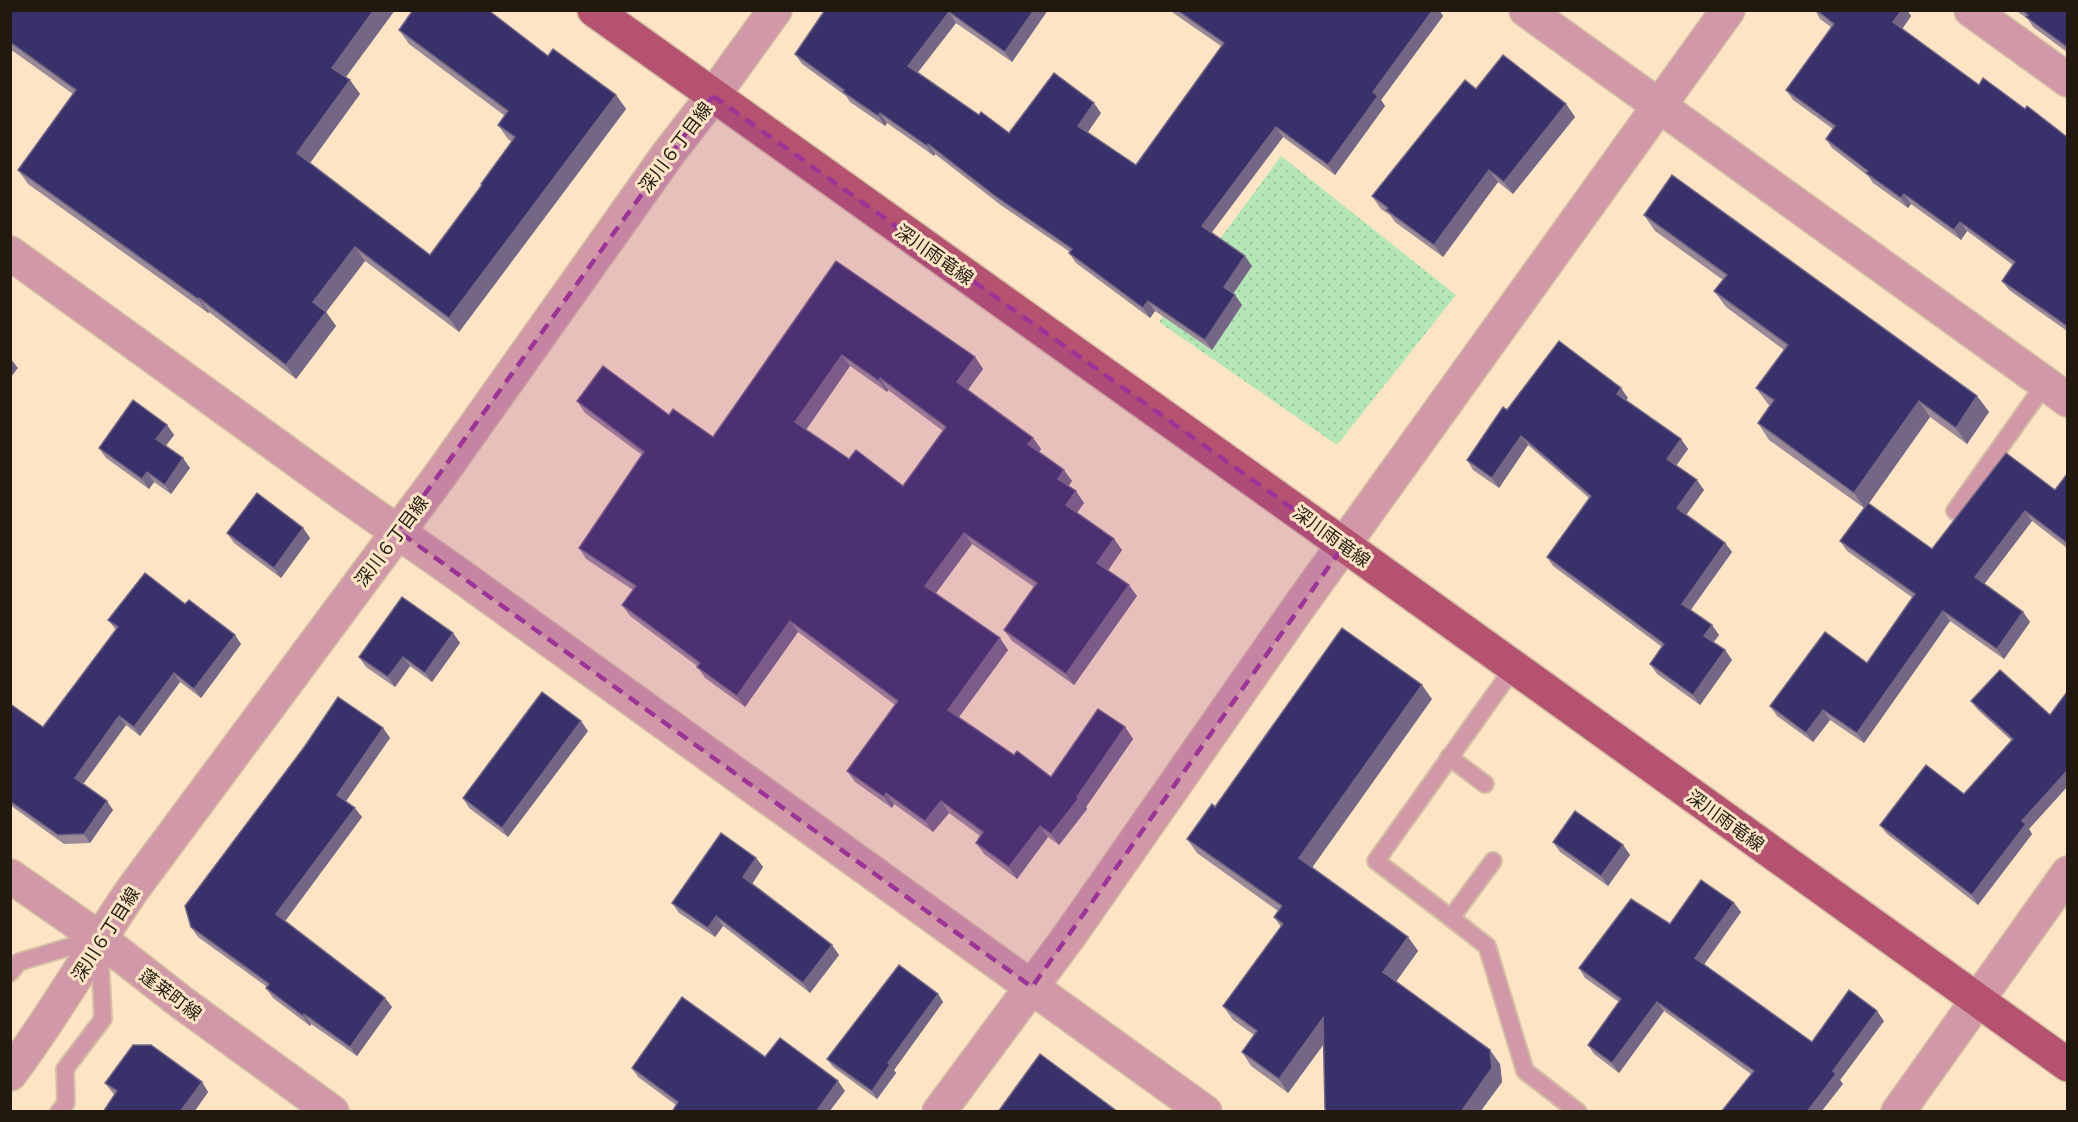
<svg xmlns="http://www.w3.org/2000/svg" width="2078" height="1122" viewBox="0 0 2078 1122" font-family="'Golos Text','Noto Sans JP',sans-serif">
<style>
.grass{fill:url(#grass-dots)}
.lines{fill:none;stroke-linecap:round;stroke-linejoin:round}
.service-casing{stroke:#d5bfa4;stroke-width:20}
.minor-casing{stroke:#d5bfa4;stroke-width:36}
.tertiary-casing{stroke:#d5bfa4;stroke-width:36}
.primary-casing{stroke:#d5bfa4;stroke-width:36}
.service{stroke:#d199a7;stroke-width:16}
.minor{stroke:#d199a7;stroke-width:33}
.tertiary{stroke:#d199a7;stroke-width:33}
.primary{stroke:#b45270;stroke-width:33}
.wall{fill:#9a8a97;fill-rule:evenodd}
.shaded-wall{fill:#746785}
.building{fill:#393169;stroke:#746785;stroke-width:1.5;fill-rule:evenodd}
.marked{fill:#9c3497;fill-opacity:0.2;stroke:#9c3497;stroke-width:4.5;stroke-dasharray:12 8;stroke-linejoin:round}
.labels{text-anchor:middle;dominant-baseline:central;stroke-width:6;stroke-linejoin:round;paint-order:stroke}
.street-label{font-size:18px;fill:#21190d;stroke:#fce4c5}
</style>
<defs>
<pattern id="grass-dots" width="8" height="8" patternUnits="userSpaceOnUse" patternTransform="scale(1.5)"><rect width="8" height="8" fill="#b5e7b6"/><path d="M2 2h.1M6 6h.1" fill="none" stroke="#9bc69b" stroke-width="1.8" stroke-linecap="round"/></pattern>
</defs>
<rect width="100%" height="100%" fill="#fce4c5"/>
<path class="grass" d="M1281,156L1456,295L1337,445L1159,322Z"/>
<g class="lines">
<g class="service-casing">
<g id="service">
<path d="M1955,511L2045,384"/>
<path d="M1449,757L1485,784"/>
<path d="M1493,861L1451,918L1376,861L1514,667"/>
<path d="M1451,918L1487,946L1525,1071L1578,1112"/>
<path d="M10,973L19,962L99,938L103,1019L65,1069L66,1103L59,1112"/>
</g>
</g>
<g class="minor-casing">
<path id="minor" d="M1971,10L2068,80"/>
</g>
<g class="tertiary-casing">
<g id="tertiary">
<path d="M1526,10L2068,400"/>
<path d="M10,253L345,495L455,572L1205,1112"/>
<path d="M10,876L99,938L181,1002L332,1112"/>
<path d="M10,1074C55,1014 91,950 133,889L441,474L668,154L713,96L775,10"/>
<path d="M939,1112L1070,935L1296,611L1728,10"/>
<path d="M1898,1112L2068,873"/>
</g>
</g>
<g class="primary-casing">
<path id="primary" d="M594,10L1344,545L2068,1065"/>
</g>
<use href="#service" class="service"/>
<use href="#minor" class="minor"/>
<use href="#tertiary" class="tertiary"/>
<use href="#primary" class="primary"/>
</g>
<g class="wall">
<path d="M10,10H395L346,77L360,94L310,163L430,255L482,186L481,184L512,142L508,139L498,125L505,116L409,44L399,30L548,56L616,95L626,109L459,332L365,261L326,312L336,326L296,379L209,312L208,313L28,184L18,170L73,94L10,49Z"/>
<path d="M825,10H1048L1012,62L956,23L918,72L979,115L1009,133L1101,113L1088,132L1136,165L1221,46L1169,10H1439L1443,16L1381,100L1385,106L1335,175L1283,137L1212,232L1252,266L1233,293L1242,305L1212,350L1155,311L1150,318L1076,263L1069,253L1070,252L1002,206L935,154L934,156L887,123L885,126L850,102L846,96L802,64L795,54Z"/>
<path d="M1815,10H1907L1911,16L1902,29L1979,85L2025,109L2067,137V331L2009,290L2002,281L2013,265L1967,231L1961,240L1911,204L1908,208L1873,183L1868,176L1832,148L1826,139L1833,129L1793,100L1786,90L1831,27L1820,19Z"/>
<path d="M2015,10H2067V52L2033,27L2028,19Z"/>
<path d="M1476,89L1566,104L1575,117L1513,194L1498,182L1443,257L1395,222L1390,215L1381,209L1372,196Z"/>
<path d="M1644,215L1977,396L1989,412L1967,444L1930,417L1868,504L1932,549L2055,490L2067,474V548L2032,521L1984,584L2023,612L2030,622L2004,659L1950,621L1864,743L1830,720L1813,742L1777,716L1770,706L1867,663L1913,598L1847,551L1840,541L1864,508L1769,440L1758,423L1770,406L1768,404L1756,388L1784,350L1726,307L1714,291L1723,280L1655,231Z"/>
<path d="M836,261L975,357L983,369L967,390L1033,438L1041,449L1039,452L1072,481L1068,486L1084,503L1077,513L1114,539L1122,550L1108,571L1137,596L1074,685L1012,641L1004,630L1034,587L972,544L936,593L1008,650L959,717L1014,755L1051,777L1125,727L1133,739L1086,807L1087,809L1059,845L1048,837L1017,879L984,854L976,843L980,836L949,813L933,832L894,804L892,808L855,782L847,771L895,705L798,632L745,707L705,678L697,666L630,616L622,605L633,590L586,559L579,548L642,455L585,413L577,401L669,415L713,437ZM850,366L887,392L888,390L943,431L903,486L849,459L806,430Z"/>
<path d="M1628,398L1626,400L1681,439L1688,449L1676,465L1704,490L1686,515L1725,543L1732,552L1691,610L1719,635L1714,642L1725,650L1732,660L1700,705L1657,674L1650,664L1662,647L1553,566L1547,557L1589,498L1528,445L1499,488L1473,470L1467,460L1507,410Z"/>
<path d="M167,425L174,435L166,446L190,468L171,494L154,482L149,489L106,458L99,448Z"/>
<path d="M303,528L310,538L281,578L234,543L227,533Z"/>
<path d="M185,604L241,644L201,698L180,682L140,736L126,725L83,784L113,810L90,843L64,844L10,805V704L43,727L116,630L108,620Z"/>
<path d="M453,633L460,643L432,682L410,666L395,687L366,667L359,657Z"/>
<path d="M2000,670L2029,829L2032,834L1978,905L1887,834L1880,825L1964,794L2012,741L1978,710L1971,701Z"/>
<path d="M1432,699L1312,867L1408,937L1418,951L1396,981L1500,1064L1502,1082L1480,1112H1327L1325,1109L1324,1044L1288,1093L1251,1066L1242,1052L1254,1035L1233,1020L1223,1006L1281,927L1274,917L1278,911L1197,853L1187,839L1215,807Z"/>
<path d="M383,728L390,738L346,801L362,817L285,921L385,998L392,1007L357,1056L311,1024L310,1026L273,998L266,988L267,987L198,937L191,927Z"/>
<path d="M588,731L508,837L469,808L463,798Z"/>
<path d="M1553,842L1623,845L1630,855L1608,886L1560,852Z"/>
<path d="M756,858L763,867L752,884L839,955L810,993L723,926L715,937L679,913L672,903Z"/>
<path d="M1734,903L1741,912L1704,965L1812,1042L1884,1021L1840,1080L1843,1084L1751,1074L1664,1011L1619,1073L1594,1054L1588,1045L1619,1002L1585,978L1579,968L1670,924Z"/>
<path d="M938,994L943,1002L894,1070L896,1073L877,1099L833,1067L827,1059Z"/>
<path d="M765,1057L845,1091L676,1105L638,1077L632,1068Z"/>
<path d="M202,1082L208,1092L194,1112H103L115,1095L112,1092L105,1083Z"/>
</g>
<g class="shaded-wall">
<path d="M374,10H395L342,82L332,68Z"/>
<path d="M1034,10H1048L1012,62L1005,52Z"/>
<path d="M1433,10H1439L1443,16L1381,100L1385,106L1335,175L1328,165L1373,92Z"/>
<path d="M1902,10H1907L1911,16L1900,32L1893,22Z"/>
<path d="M949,12L956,23L915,76L908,66Z"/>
<path d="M350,80L360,94L307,167L297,153Z"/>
<path d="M616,95L626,109L459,332L449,318Z"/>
<path d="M1094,103L1101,113L1085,136L1078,126Z"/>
<path d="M1566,104L1575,117L1513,194L1504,182Z"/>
<path d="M880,113L887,123L885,126L878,116Z"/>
<path d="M1276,127L1283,137L1209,236L1202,226Z"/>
<path d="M928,144L935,154L934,156L927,146Z"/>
<path d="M1489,170L1498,182L1443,257L1434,245Z"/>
<path d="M1904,194L1911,204L1908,208L1901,198Z"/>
<path d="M1960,222L1967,231L1961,240L1954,230Z"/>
<path d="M355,247L365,261L323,316L313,302Z"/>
<path d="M1245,256L1252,266L1231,297L1224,287Z"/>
<path d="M1235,295L1242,305L1212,350L1205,340Z"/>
<path d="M199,298L209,312L208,313L198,299Z"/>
<path d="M1148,301L1155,311L1150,318L1143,308Z"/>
<path d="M326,312L336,326L296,379L286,365Z"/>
<path d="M842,355L850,366L803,434L795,422Z"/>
<path d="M975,357L983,369L965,394L957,382Z"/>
<path d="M10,358L18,368L10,378Z"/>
<path d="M880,378L888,390L887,392L879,381Z"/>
<path d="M1621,388L1628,398L1624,403L1617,394Z"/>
<path d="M1977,396L1989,412L1967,444L1956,428Z"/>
<path d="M1919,401L1930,417L1865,509L1854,493Z"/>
<path d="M167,425L174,435L163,449L156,439Z"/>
<path d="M1521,436L1528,445L1499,488L1492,478Z"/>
<path d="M1033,438L1041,449L1036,456L1028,444Z"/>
<path d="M1681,439L1688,449L1674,469L1667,459Z"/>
<path d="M183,458L190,468L171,494L165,485Z"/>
<path d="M1064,470L1072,481L1066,490L1058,479Z"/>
<path d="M147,472L154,482L149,489L142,479Z"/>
<path d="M1697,480L1704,490L1684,518L1677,508Z"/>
<path d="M1076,491L1084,503L1074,517L1066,505Z"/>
<path d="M2025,511L2032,521L1982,587L1975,577Z"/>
<path d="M303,528L310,538L281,578L274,568Z"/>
<path d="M964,533L972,544L933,597L925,586Z"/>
<path d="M1114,539L1122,550L1105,574L1097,563Z"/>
<path d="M1725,543L1732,552L1688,613L1682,604Z"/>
<path d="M1129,585L1137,596L1074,685L1066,674Z"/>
<path d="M1943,611L1950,621L1864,743L1857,733Z"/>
<path d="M2023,612L2030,622L2004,659L1997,649Z"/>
<path d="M790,621L798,632L745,707L737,696Z"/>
<path d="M1712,625L1719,635L1711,645L1704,636Z"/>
<path d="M453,633L460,643L432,682L425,673Z"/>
<path d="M235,635L241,644L201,698L194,689Z"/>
<path d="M1000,638L1008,650L956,721L948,710Z"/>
<path d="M1725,650L1732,660L1700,705L1693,695Z"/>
<path d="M403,657L410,666L395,687L388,677Z"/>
<path d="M174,673L180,682L140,736L134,727Z"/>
<path d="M1422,685L1432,699L1309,872L1299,858Z"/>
<path d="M1823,710L1830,720L1813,742L1806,733Z"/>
<path d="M119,716L126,725L81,787L75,778Z"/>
<path d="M581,721L588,731L508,837L502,828Z"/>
<path d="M1125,727L1133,739L1086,807L1087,809L1059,845L1051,834Z"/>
<path d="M383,728L390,738L344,804L337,795Z"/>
<path d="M2067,771V787L2029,829L2032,834L1978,905L1972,895L2022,821Z"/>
<path d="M886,793L894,804L892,808L884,797Z"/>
<path d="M107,801L113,810L90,843L84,834Z"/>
<path d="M941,801L949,813L933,832L925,821Z"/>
<path d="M355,808L362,817L283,924L276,914Z"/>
<path d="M1040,826L1048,837L1017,879L1009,867Z"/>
<path d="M1623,845L1630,855L1608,886L1601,876Z"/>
<path d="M756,858L763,867L750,887L743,877Z"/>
<path d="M1734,903L1741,912L1701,968L1695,958Z"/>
<path d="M716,916L723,926L715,937L708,928Z"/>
<path d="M1408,937L1418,951L1393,986L1383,972Z"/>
<path d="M832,945L839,955L810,993L803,983Z"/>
<path d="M938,994L943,1002L894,1070L896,1073L877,1099L872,1091L888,1063Z"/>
<path d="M385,998L392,1007L357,1056L350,1047Z"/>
<path d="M1657,1002L1664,1011L1619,1073L1612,1063Z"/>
<path d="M1877,1011L1884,1021L1840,1080L1843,1084L1821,1112H1807L1833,1071Z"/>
<path d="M304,1014L311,1024L310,1026L303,1016Z"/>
<path d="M1323,1018L1333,1031L1288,1093L1279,1079Z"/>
<path d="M1490,1050L1500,1064L1502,1082L1480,1112H1461Z"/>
<path d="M838,1081L845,1091L829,1112H816Z"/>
<path d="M202,1082L208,1092L194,1112H180Z"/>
</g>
<g class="building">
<path d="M10,10H374L332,68L350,80L297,153L430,255L482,185L481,184L515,137L498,125L508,111L399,30L413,10H488L548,56L553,49L616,95L449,318L355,247L313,302L326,312L286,365L199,298L198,299L18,170L76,90L10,42Z"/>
<path d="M825,10H1034L1005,52L949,12L908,66L979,115L981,112L1009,133L1054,73L1094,103L1078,126L1136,165L1224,43L1177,10H1433L1373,92L1378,96L1328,165L1276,127L1202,226L1245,256L1224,287L1235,295L1205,340L1148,301L1143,308L1069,253L1072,249L995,196L928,144L927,146L880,113L878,116L843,92L844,90L795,54Z"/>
<path d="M1816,10H1902L1893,22L1979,85L1983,78L2025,109L2027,106L2067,137V326L2002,281L2015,262L1960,222L1954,230L1904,194L1901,198L1866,173L1868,171L1826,139L1835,126L1786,90L1834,24Z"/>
<path d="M2022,10H2067V47L2026,17L2028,15Z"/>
<path d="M1503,55L1566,104L1504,182L1489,170L1434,245L1386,210L1388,208L1372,196L1465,80L1476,89Z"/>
<path d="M1672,175L1977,396L1956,428L1919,401L1854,493L1758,423L1774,400L1756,388L1788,345L1714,291L1727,275L1644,215Z"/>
<path d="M836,261L975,357L957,382L1033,438L1028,444L1064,470L1058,479L1076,491L1066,505L1114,539L1097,563L1129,585L1066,674L1004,630L1037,583L964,533L925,586L1000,638L948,710L1014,755L1017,751L1051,777L1098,709L1125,727L1077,797L1079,798L1051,834L1040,826L1009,867L976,843L983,832L941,801L925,821L886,793L884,797L847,771L898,701L790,621L737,696L697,667L700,663L622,605L636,586L579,548L644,452L577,401L603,366L669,415L673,409L713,437ZM842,355L879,381L880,378L946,427L903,486L856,450L849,459L795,422Z"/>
<path d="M1559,341L1621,388L1617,394L1681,439L1667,459L1697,480L1677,508L1725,543L1682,604L1712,625L1704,636L1725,650L1693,695L1650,664L1664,644L1547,557L1591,496L1521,436L1492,478L1467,460L1503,407L1507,410Z"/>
<path d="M133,400L167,425L156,439L183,458L165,485L147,472L142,479L99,448Z"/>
<path d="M2006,453L2055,490L2067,474V543L2025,511L1975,577L2023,612L1997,649L1943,611L1857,733L1823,710L1806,733L1770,706L1825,632L1867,663L1915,594L1840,541L1868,503L1932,549Z"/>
<path d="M257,493L303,528L274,568L227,533Z"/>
<path d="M145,573L185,604L189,600L235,635L194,689L174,673L134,727L119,716L75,778L107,801L84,834L58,835L10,801V704L43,727L118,627L108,620Z"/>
<path d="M402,597L453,633L425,673L403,657L388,677L359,657Z"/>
<path d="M1342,628L1422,685L1299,858L1408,937L1383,972L1490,1050L1492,1068L1461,1112H1328L1325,1109L1323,1018L1279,1079L1242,1052L1257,1031L1223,1006L1283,924L1274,917L1282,906L1187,839L1212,804L1215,807Z"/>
<path d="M2000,670L2050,715L2067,692V771L2022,821L2026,824L1972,895L1880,825L1926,765L1964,794L2013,739L1971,701Z"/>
<path d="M542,692L581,721L502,828L463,798Z"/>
<path d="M338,697L383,728L337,795L355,808L276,914L385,998L350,1047L304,1014L303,1016L266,988L269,984L191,927L185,906L305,746Z"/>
<path d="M1575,811L1623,845L1601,876L1553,842Z"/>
<path d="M721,833L756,858L743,877L832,945L803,983L716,916L708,928L672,903Z"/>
<path d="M1701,880L1734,903L1695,958L1812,1042L1849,990L1877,1011L1833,1071L1836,1074L1807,1112H1721L1754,1071L1657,1002L1612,1063L1588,1045L1621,999L1579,968L1631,899L1670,924Z"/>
<path d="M899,965L938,994L888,1063L890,1065L872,1091L827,1059Z"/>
<path d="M682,997L765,1057L780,1038L838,1081L816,1112H672L678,1102L632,1068Z"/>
<path d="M133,1045H151L202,1082L180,1112H103L117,1091L105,1083Z"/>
<path d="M1040,1054L1118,1112H998Z"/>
</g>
<path class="marked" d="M713,96L1344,545L1032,987L398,531Z"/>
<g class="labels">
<g class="street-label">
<text transform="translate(675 147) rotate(-53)">深川６丁目線</text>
<text transform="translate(935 254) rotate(35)">深川雨竜線</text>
<text transform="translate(1332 536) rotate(36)">深川雨竜線</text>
<text transform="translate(391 541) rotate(-53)">深川６丁目線</text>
<text transform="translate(1726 820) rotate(36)">深川雨竜線</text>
<text transform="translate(105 934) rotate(-57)">深川６丁目線</text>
<text transform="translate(171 994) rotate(37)">蓬莱町線</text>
</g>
</g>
<rect width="2078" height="1122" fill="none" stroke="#21190d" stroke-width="24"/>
</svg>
